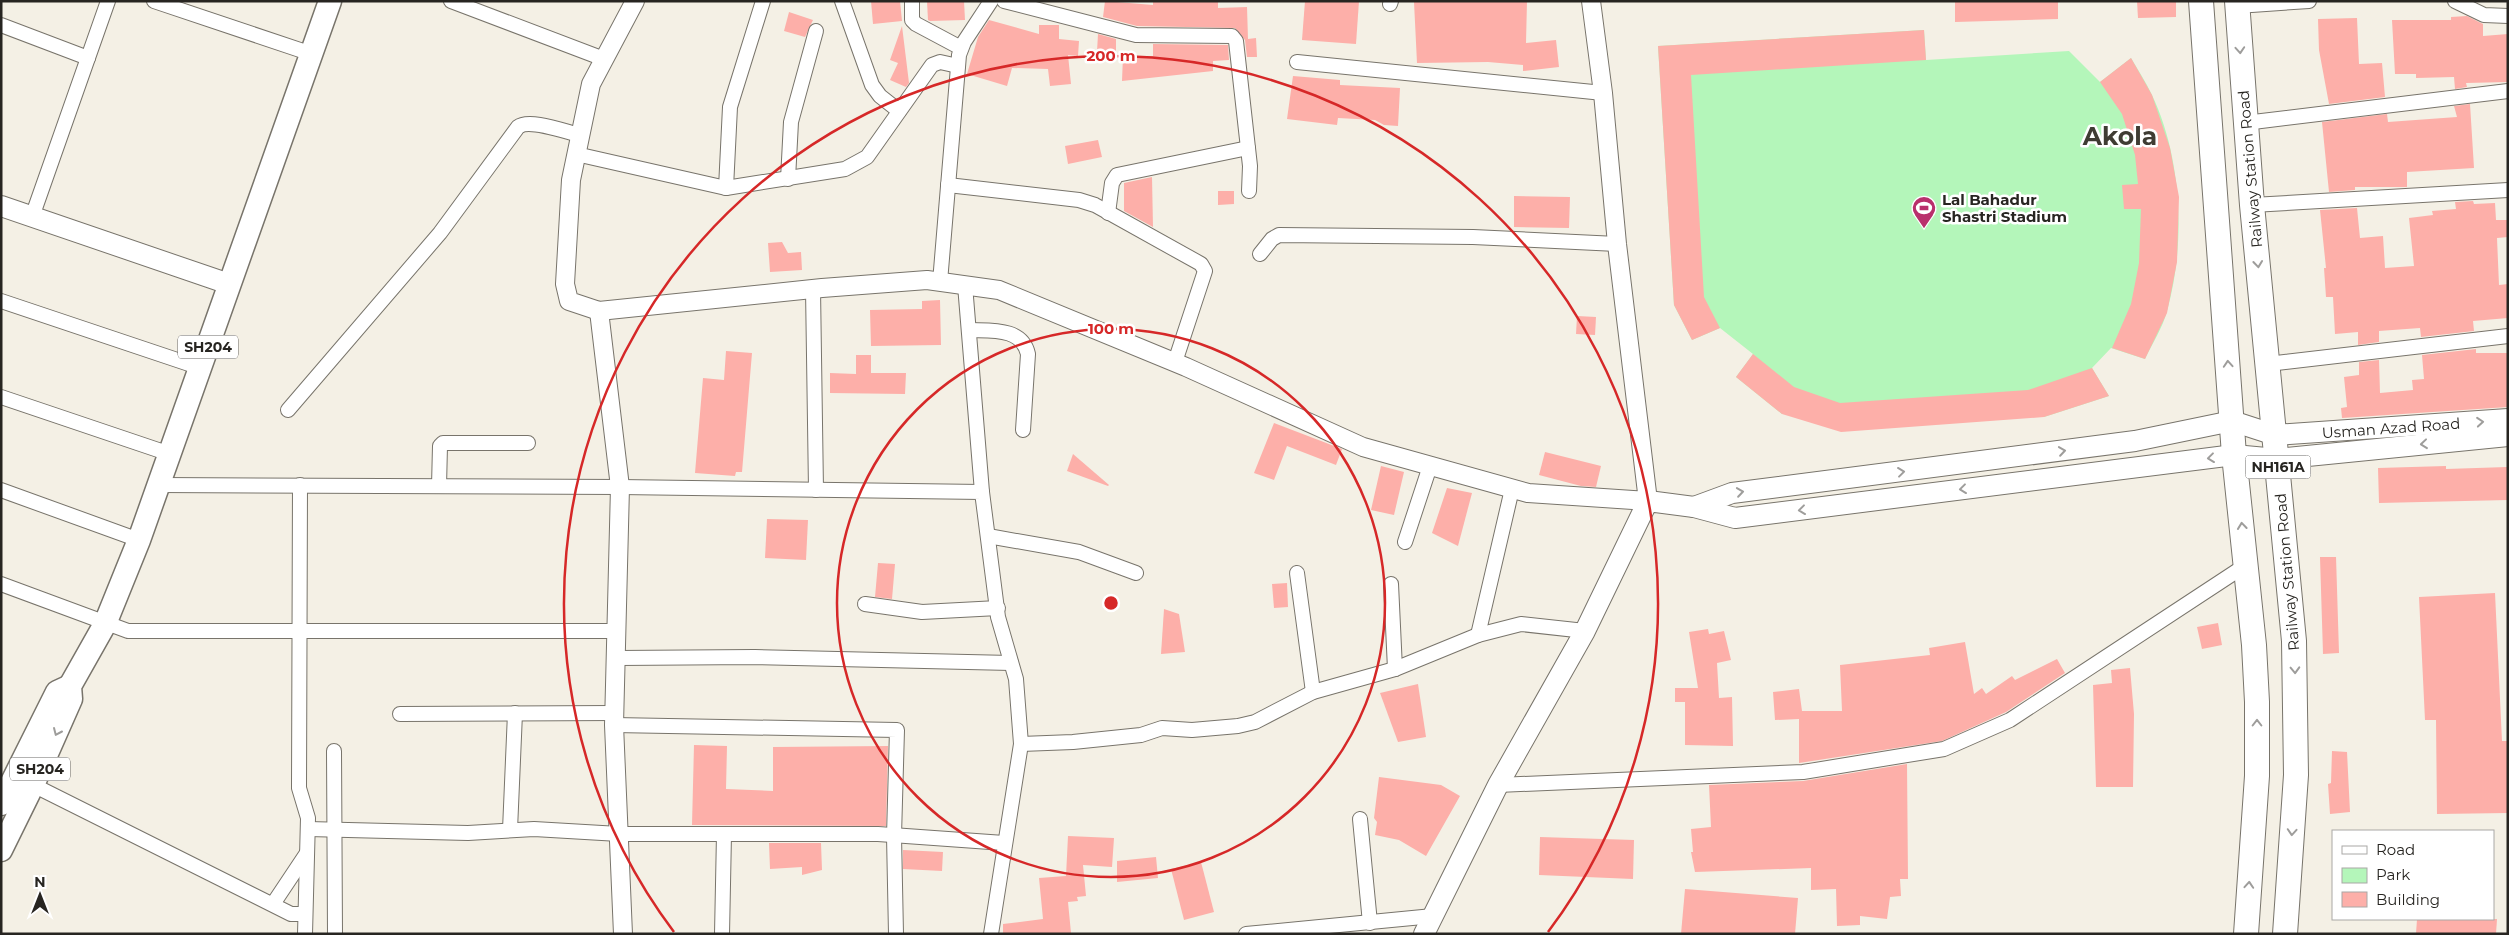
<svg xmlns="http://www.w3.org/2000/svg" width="2509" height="935" viewBox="0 0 2509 935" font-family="Montserrat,sans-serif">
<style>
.green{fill:#b4f6ba}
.building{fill:#fdafa9}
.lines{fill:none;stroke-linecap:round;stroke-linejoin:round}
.minor-casing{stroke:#78746b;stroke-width:16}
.tertiary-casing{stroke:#78746b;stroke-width:20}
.secondary-casing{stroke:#78746b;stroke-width:22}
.primary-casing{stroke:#78746b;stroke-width:25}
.trunk-casing{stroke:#78746b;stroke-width:26}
.minor{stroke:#fff;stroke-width:14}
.tertiary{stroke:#fff;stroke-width:18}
.secondary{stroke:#fff;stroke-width:20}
.primary{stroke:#fff;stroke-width:22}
.trunk{stroke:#fff;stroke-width:24}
.oneway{stroke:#9e9d9b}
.ring{fill:none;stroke:#d62828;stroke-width:2.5}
.labels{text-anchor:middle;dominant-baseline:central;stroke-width:5;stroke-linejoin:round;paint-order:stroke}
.shield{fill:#fff;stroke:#686664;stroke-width:1}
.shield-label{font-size:14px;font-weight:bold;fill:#272521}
.street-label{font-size:15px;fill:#272521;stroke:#fff}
.poi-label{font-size:15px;font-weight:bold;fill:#272521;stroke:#fff;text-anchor:start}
.town-label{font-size:25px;font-weight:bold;fill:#3f3c33;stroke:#fff}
.centre{fill:#d62828;stroke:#fff;stroke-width:2.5}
.ring-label{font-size:15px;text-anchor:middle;font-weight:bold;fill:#d62828;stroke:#fff;stroke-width:5;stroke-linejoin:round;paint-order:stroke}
</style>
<rect width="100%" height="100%" fill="#f4f0e5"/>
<path class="green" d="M1924,30L1926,60L2069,51L2100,82L2131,58C2138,70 2146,82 2152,95C2182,158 2186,244 2167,311C2163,327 2152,344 2145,359L2111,348L2092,368L2109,396L2044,417L1782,414L1736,377L1753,354L1720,328L1692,340L1674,305L1658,46Z"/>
<g class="building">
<path d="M871,1H900L902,21L873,24Z"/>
<path d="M927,1H964L965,20L930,21L928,20Z"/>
<path d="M1105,1L1153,5V1H1218V8L1247,7L1248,39L1256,38L1257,57H1247L1245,40L1235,28L1137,26L1103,17Z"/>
<path d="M1305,1H1359L1356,44L1302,40Z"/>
<path d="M1527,1L1526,43L1556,40L1559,67L1523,71V65L1488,62L1417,63L1414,2Z"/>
<path d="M1955,1H2058V19L1955,22Z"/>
<path d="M2137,1H2176V17L2138,18Z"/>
<path d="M789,12L813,20L805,37L784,31Z"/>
<path d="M2467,16L2483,24V36L2508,34V82L2466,83L2467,87L2455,89L2454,77L2416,78V74H2395L2392,20H2451V17Z"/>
<path d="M2357,18L2359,64L2382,63L2385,97L2329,104L2319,50L2318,19Z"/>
<path d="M989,20L1039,34V25H1059V39L1079,41L1078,56L1068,55L1071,84L1050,86L1048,69L1012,68L1007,86L967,74L978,37Z"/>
<path d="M902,26L909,83L906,87L890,80L898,63L890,60Z"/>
<path d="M1924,30L1926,60L1691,75L1704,297L1720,328L1692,340L1674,305L1658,46Z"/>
<path d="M1098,34L1116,39V53L1097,52Z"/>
<path d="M1153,44L1228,45L1229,60L1213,61V71L1122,81L1123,56H1153Z"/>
<path d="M2131,58L2152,95L2170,148L2179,197L2177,262L2167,313L2145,359L2112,348L2131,304L2139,263L2141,209H2124L2122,185L2138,184L2135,155L2122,114L2100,82Z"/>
<path d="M1293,76L1340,80V85L1400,88L1398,126L1384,125L1375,120L1338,118L1337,125L1287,119Z"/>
<path d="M2470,104L2474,168L2407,172V187H2355V190L2329,192L2322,122L2387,114L2388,122L2457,117L2454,106Z"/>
<path d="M1098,140L1102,157L1068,164L1065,146Z"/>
<path d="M1152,177L1153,227L1124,211V183Z"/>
<path d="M1218,191H1234V204L1218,205Z"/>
<path d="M1514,196L1570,197L1569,228L1514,227Z"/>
<path d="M2473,201L2474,204L2495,203L2496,220H2508V237L2497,238L2499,285L2508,284V318L2473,321L2474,331L2421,337L2420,328L2379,331V342L2358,345V332L2335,334L2333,297H2326L2324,268H2326L2320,210L2357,208L2360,238L2383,236L2385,268L2414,266L2409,218L2433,215L2432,211L2456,209L2455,202Z"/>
<path d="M782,242L788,253L801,252L802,270L770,272L768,243Z"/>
<path d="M940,300L941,345L871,346L870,310L922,309V301Z"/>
<path d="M1577,316L1596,317L1595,335L1576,334Z"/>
<path d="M2476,349V353H2508V407L2342,418L2341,408L2347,407L2344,377L2359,375V362L2379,360L2380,393L2413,390L2412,380L2424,379L2422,355Z"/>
<path d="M726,351L752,353L742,472H736L735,476L695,473L703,378L724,380Z"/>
<path d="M1753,354L1794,387L1840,403L2028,390L2092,368L2109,396L2044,417L1841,432L1782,414L1736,377Z"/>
<path d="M856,355H871V373H906L905,394L830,393V373L856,374Z"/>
<path d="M1274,423L1342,449L1336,465L1287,446L1274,480L1254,473Z"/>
<path d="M1545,452L1601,466L1596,487L1581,486L1539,475Z"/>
<path d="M1073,454L1109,485L1108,486L1067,471Z"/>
<path d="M1381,466L1404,472L1394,515L1371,510Z"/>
<path d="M2446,466V469L2507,467L2508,500L2379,503L2378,468Z"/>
<path d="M1447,488L1472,493L1458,546L1432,533Z"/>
<path d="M767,519L808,520L806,560L765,558Z"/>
<path d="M2320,557H2336L2339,653L2323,654Z"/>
<path d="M878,563L895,564L892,599L875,597Z"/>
<path d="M1287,583L1288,607L1274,608L1272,584Z"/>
<path d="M2495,593L2502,741H2508V813L2437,814L2436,720H2425L2419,597Z"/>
<path d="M1164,609L1179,614L1185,652L1161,654Z"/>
<path d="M2218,623L2222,645L2202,649L2197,627Z"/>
<path d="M1708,629L1709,634L1724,631L1731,660L1717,663L1719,698L1732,697L1733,746L1685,745V702H1675V688H1698L1689,632Z"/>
<path d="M1965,642L1974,694L1982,688L1986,694L2012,676L2015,680L2057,659L2065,673L2006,712L1942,741L1799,763V719L1775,720L1773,692L1799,689L1802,711H1842L1840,665L1930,655L1929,648Z"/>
<path d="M2130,668L2134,714L2133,787H2096L2093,685L2112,683L2111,670Z"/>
<path d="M1418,684L1426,737L1398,742L1380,693Z"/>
<path d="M694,745L727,746L726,789L773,791V747L888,746L886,826L692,825Z"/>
<path d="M2332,751L2347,752L2350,812L2330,814L2328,784L2331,783Z"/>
<path d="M1907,764L1908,879H1900L1901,896L1890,897L1887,919L1860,916V925L1837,926L1836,889L1811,890V868L1695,872L1691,852H1693L1691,829L1711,827L1709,785L1803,781Z"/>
<path d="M1379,777L1441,785L1460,796L1426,856L1399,840L1375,835L1377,822L1374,818Z"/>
<path d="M1068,836L1114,838L1112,867L1083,865L1086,896L1077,897L1078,901L1068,902L1071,933L1003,934V924L1043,919L1039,878L1066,876Z"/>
<path d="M1540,837L1634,840L1633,879L1539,875Z"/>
<path d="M769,843H821L822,870L802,875V867L770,869Z"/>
<path d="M903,850L943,852L942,871L903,869Z"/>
<path d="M1156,857L1158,878L1117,882V861Z"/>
<path d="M1201,862L1214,912L1184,920L1171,869Z"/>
<path d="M1685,889L1798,898L1795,934H1681Z"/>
<path d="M2417,919H2497L2496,934H2416Z"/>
</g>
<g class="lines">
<g class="minor-casing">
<g id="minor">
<path d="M154,1L312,54"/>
<path d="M451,1L604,59"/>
<path d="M842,1L872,85L880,96L899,111"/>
<path d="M912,1V20L916,24L961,48"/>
<path d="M1004,1L1136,35L1232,36L1236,41L1250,166L1249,191"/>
<path d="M2455,1L2484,15L2508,16"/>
<path d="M1390,4L1391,1"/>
<path d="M2237,6L2309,1"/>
<path d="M1,25L88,58"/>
<path d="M1297,62L1603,93"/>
<path d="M2245,123L2508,91"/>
<path d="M576,154L726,188L845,169L867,157L932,65L940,62L958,66"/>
<path d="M788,179L791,122L816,31"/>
<path d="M948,185L1079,200L1095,205L1201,264L1205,271L1175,362"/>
<path d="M726,188L730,107L763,1"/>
<path d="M2252,205L2508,190"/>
<path d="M1108,213L1112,183L1117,175L1248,148"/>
<path d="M32,217L108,1"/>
<path d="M1260,254L1272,239L1279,235L1473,237L1617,244"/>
<path d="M940,282L959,55L964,42L991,1"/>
<path d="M965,285L982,492"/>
<path d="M813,289L816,490"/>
<path d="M1,301L201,368"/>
<path d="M969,330C990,331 1022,327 1028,354L1023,430"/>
<path d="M2268,364L2508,336"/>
<path d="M1,397L170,454"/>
<path d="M288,410L440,233L518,127C529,118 566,132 580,135"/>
<path d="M159,485L620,487L982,492L998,617L1016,679L1021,744L991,934"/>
<path d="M300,485L299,788L308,818L305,934"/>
<path d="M439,486L440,446L443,443H528"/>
<path d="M1,490L139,540"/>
<path d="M988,536L1079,552L1136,573"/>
<path d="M1405,542L1430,466"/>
<path d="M1297,573L1313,692"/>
<path d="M1,584L128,631H617"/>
<path d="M1391,584L1395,669"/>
<path d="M865,604L922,612L998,608"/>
<path d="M1478,635L1512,489"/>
<path d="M618,658L755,657L1011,663"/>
<path d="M400,714L615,713"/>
<path d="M614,725L897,730L894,836L896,934"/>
<path d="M1021,744L1073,742L1141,735L1162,728L1192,730L1238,726L1255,722L1313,692L1395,669L1478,635L1521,624L1585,631"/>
<path d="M334,751L335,934"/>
<path d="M33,785L291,914H304"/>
<path d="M1498,785L1803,772L1944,749L2010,720L2246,565"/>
<path d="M1360,819L1370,923"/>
<path d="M308,829L468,833L534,829L619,834H878L1004,843"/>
<path d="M510,830L515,713"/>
<path d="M273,904L307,853"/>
<path d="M722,934L724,834"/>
<path d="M1246,934L1433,916"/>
</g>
</g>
<g class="tertiary-casing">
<g id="tertiary">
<path d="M635,1L591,84L571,180L565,284L569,301L599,311L822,288L927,280L999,290L1186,367L1363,447L1528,493L1648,501L1617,244L1603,93L1591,1"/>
<path d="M599,311L620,487L614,725L623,934"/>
</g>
</g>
<g class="secondary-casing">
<g id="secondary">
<path d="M1,206L229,284"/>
<path d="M1694,507L1732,493L2135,441L2232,421L2275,435L2508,419"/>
<path d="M1424,934L1498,785L1585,631L1648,501L1694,507L1735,518L2234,455L2277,459L2508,436"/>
</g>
</g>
<g class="primary-casing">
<g id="primary">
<path d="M1,804L57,692L70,686"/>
<path d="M1,850L33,785L71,699L70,686L105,624L139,540L330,1"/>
</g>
</g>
<g class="trunk-casing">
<g id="trunk">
<path d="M2201,1L2234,455L2254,645L2257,702V776L2246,934"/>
<path d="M2237,1L2252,205L2294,641L2296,775L2285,934"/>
</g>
</g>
<use href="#minor" class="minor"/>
<use href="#tertiary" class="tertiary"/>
<use href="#secondary" class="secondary"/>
<use href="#primary" class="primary"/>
<use href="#trunk" class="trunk"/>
</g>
<defs><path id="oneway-chevron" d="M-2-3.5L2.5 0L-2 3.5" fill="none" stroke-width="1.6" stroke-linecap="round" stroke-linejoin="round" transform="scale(1.25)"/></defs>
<g class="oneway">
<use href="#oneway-chevron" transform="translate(2240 50) rotate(86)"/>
<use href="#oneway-chevron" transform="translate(2258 264) rotate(84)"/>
<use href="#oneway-chevron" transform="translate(2228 364) rotate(-94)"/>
<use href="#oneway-chevron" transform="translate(2480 422) rotate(-5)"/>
<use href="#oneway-chevron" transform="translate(2424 444) rotate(174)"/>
<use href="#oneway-chevron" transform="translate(2062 451) rotate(-8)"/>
<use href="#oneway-chevron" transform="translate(2211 458) rotate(173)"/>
<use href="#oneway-chevron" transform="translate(1901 472) rotate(-7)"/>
<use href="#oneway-chevron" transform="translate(1963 489) rotate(173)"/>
<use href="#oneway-chevron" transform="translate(1740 492) rotate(-8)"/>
<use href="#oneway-chevron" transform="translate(1802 510) rotate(173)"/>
<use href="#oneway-chevron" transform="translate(2242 526) rotate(-96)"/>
<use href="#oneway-chevron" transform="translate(2295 670) rotate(88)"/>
<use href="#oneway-chevron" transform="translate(2257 723) rotate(-90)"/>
<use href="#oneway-chevron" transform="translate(57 732) rotate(114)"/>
<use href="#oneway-chevron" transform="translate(2292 832) rotate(94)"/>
<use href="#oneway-chevron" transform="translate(2249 885) rotate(-86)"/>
</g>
<g class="ring">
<circle cx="1111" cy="603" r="274"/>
<path d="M674 932A547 547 0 1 1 1548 932"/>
</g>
<defs>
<g id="stadium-pin" transform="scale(1.25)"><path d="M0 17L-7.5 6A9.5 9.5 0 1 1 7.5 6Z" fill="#b9306c" stroke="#fff"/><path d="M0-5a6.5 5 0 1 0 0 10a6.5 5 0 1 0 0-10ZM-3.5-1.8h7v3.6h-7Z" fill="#fff"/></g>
</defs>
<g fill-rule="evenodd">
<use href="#stadium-pin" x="1924" y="208"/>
</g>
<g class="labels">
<g class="shield">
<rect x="178" y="335.5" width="60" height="23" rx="4"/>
<rect x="2245.5" y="455.5" width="65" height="23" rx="4"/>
<rect x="10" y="757.5" width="60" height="23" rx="4"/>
</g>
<g class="shield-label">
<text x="208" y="347">SH204</text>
<text x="2278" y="467">NH161A</text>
<text x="40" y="769">SH204</text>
</g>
<g class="street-label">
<text transform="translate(2250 169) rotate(-95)">Railway Station Road</text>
<text transform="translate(2391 428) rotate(-4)">Usman Azad Road</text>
<text transform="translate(2287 572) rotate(-95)">Railway Station Road</text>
</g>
<g class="poi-label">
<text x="1942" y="199">Lal Bahadur<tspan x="1942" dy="17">Shastri Stadium</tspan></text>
</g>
<g class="town-label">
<text x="2120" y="136">Akola</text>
</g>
</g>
<circle cx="1111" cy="603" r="8" class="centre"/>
<g class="ring-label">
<text x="1111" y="61">200 m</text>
<text x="1111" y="334">100 m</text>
</g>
<rect width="2509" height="935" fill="none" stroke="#272521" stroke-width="5"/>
<rect x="2332" y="830" width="162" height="90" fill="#ffffff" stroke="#a9a8a6"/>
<rect x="2342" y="846" width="25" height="8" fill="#ffffff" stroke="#a9a8a6"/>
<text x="2376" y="855" font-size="15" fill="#272521">Road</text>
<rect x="2342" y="868" width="25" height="15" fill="#b4f6ba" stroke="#a9a8a6"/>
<text x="2376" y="880" font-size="15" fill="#272521">Park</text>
<rect x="2342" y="892" width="25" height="15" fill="#fdafa9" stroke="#a9a8a6"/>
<text x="2376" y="905" font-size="15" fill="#272521">Building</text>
<g transform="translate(40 895)" stroke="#ffffff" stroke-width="4" paint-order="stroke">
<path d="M0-4L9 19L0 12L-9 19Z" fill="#272521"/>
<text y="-8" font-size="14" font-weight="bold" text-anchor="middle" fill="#272521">N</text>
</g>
</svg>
